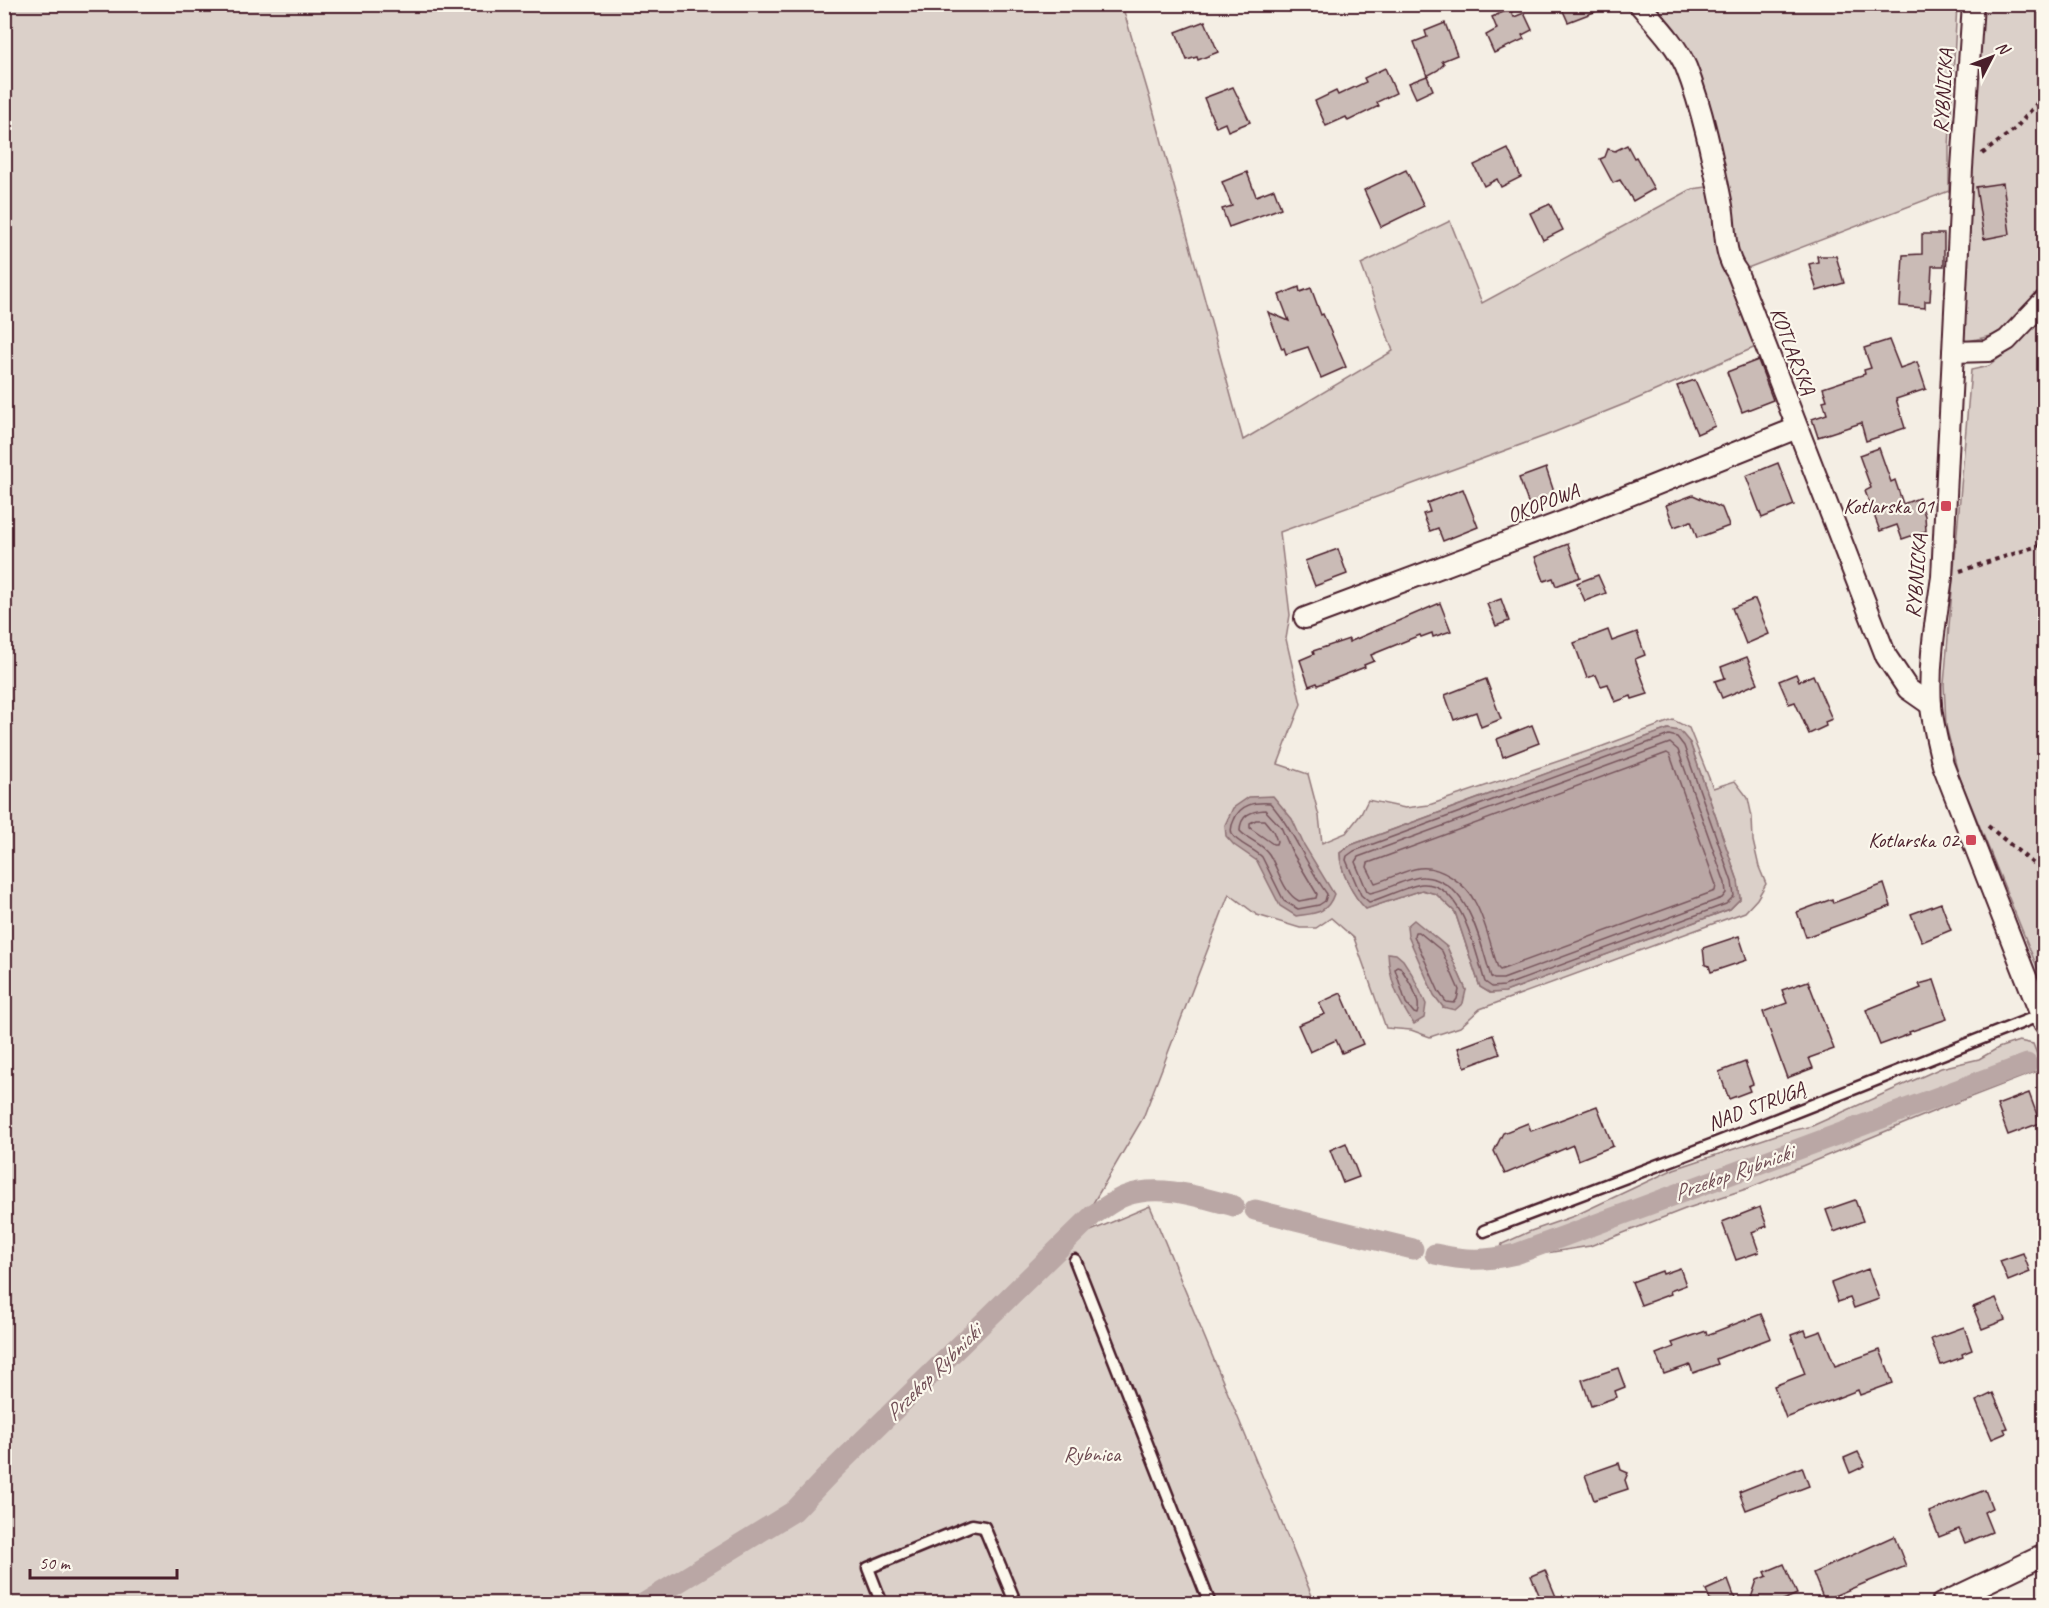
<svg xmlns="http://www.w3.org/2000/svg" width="2049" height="1608" viewBox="0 0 2049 1608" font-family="Caveat,sans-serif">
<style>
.green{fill:#dbd0c9;stroke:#92787a;stroke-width:1.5;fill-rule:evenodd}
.water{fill:#baa7a5;stroke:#8d7174;stroke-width:1.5}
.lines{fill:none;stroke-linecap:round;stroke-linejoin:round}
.shore{stroke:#77555c;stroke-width:1.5}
.canal{stroke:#baa7a5;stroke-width:21}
.building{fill:#cabbb6;stroke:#4a1f2b;stroke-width:1.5}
.lane-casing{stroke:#4a1f2b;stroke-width:15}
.street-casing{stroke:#4a1f2b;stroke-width:24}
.path{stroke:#4a1f2b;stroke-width:4;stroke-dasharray:4.5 4.5;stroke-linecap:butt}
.lane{stroke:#fbf7ec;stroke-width:10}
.street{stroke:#fbf7ec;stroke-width:20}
.poi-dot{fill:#d1495b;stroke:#fbf7ec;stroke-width:2}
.labels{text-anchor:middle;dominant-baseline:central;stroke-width:4.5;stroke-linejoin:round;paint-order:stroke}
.street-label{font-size:21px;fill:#4a1f2b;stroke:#fbf7ec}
.poi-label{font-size:21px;fill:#4a1f2b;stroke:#fbf7ec;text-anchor:end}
.park-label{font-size:21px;fill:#6e4b52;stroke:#fbf7ec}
.water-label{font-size:22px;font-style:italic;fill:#714f56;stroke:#fbf7ec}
</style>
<rect width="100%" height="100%" fill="#f4eee4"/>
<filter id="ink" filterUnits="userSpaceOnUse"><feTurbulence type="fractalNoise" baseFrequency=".0167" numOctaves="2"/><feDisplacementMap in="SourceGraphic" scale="12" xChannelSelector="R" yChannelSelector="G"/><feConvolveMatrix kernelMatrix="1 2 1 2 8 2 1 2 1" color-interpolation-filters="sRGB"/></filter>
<g filter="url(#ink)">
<g class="green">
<path d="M5,5H1122L1153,109L1243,440L1393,351L1361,264L1450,221L1482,303L1692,189L1714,186L1758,346L1632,401L1545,436L1280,532L1290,615L1286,639L1301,704L1278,764L1308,774L1319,816L1322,843L1346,833L1361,814L1368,800L1405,808L1429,805L1603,746L1673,720L1689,728L1713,788L1735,781L1748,798L1752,817L1753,841L1759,867L1766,884L1757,899L1745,912L1480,1009L1460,1027L1430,1037L1411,1030L1386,1028L1354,938L1331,918L1316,928H1300L1257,915L1229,894L1143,1118L1072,1239L1150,1206L1315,1603L5,1604ZM1668,729L1690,743L1738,881L1740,899L1730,909L1505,992L1490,993L1480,987L1455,912L1436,894L1422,890L1366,909C1353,896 1340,872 1340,853L1351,845ZM1447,947L1466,990L1443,1007Z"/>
<path d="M1649,5H1957L1949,147V191L1737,272L1726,182L1713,116L1700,73L1678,36Z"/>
<path d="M1982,5H2044V288L2025,310L2000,334L1964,342L1966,265Z"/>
<path d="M2044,311V984L1958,773L1946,726L1944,684L1971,370L1989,366L2015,345Z"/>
<path d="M2019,1041L2033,1044L2043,1069L1937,1110L1749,1188L1685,1209L1590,1246L1540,1254L1511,1263L1500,1252L1502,1244L1531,1231L1574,1216L1674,1169L1782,1133L1812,1126L1941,1068L1979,1059L1998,1048Z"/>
</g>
<g class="water">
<path d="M1668,729L1680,731L1690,743L1738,881L1740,899L1730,909L1505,992L1490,993L1480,987L1455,912L1436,894L1422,890L1366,909C1353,896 1340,872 1340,853L1351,845Z"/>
<path d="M1273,796L1292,819L1304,845L1334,894C1327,914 1315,913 1296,916L1280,906L1257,861L1234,845L1226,836L1225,825L1233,808L1249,797Z"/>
<path d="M1414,920L1447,947L1466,990L1463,1003L1455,1010L1443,1007L1434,995L1408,936L1407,926Z"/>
<path d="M1388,953L1396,954L1403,960L1412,974L1426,1004L1424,1018L1414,1024C1398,1002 1389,980 1388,953Z"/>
</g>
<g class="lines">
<g class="shore">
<path d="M1669,735L1677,737L1684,746L1732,882L1734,896L1726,904L1504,986L1492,987L1485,982C1476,954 1462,881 1422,884C1410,885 1383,898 1369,902L1361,895L1346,860L1347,856L1354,851Z"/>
<path d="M1670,743L1678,750L1725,883L1726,893L1722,898L1503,979H1494L1491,977C1480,942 1469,879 1423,877C1410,876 1385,891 1370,893L1367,891L1355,862L1358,857Z"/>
<path d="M1667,753L1670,755L1716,885L1715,891L1500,970L1498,968C1491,947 1486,922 1475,902C1466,884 1440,865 1419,868C1404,870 1390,879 1375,883L1367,867L1368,863Z"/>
<path d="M1270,803C1294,830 1306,865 1327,894L1325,901L1319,905L1298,909L1284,901L1262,857C1255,849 1236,843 1232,834C1230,829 1232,824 1234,820C1240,804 1255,802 1270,803Z"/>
<path d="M1265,810L1281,827L1292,852L1317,894L1316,898L1299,901C1283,893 1279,870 1269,854C1262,843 1248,840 1240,831C1240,815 1251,811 1265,810Z"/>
<path d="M1256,820H1264L1273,831L1277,841L1276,844H1273L1250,828V823Z"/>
<path d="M1415,932H1419L1442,951L1459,990L1457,999L1454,1003L1446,1002L1439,992L1414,936Z"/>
<path d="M1397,966L1400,967C1408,979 1423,1001 1417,1014L1414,1013L1406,1003L1395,969Z"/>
</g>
<g class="canal">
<path d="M1255,1210L1413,1249"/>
<path d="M1435,1254C1466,1261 1485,1261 1516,1254L2027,1064"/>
<path d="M643,1604L794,1511L832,1471L1093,1215C1103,1209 1114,1200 1125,1196C1159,1183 1200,1197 1234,1206"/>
</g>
</g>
<g class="building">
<path d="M1560,4H1610V6L1568,22Z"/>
<path d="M1510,9L1514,17L1524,13L1532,30L1522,35L1524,39L1494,53L1486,35L1497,29L1492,17Z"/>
<path d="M1205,21L1218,52L1198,60L1197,57L1187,60L1176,32Z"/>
<path d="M1445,23L1457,55L1442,61L1444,64L1438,70L1427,76L1414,42L1427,37L1425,31Z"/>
<path d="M1385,68L1396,93L1377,102L1379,106L1348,121L1346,117L1326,126L1315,101L1336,91L1338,95L1366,82L1364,78Z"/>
<path d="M1427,76L1433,90L1416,98L1409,83Z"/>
<path d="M1233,87L1250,122L1228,131L1225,123L1216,127L1204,98Z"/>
<path d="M1627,145L1634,158L1636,157L1654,189L1633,201L1620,180L1613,183L1600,159L1605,157L1608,149L1615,151Z"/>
<path d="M1508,149L1521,177L1501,187L1497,179L1484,186L1474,165Z"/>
<path d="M1406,170L1424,206L1381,227L1364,190Z"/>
<path d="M1247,172L1256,196L1274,189L1281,208L1229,227L1222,209L1232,206L1222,182Z"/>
<path d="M2003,183L2010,234L1984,239L1976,187Z"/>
<path d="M1550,204L1563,230L1543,240L1530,213Z"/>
<path d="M1922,234H1944V266H1932L1930,301H1925V308L1900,306L1903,255L1922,254Z"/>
<path d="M1817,256H1836L1844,283L1817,291L1809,264L1818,262Z"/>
<path d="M1299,287L1300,292L1311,288L1321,315L1323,314L1346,367L1321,378L1308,347L1286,354L1284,348L1282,349L1268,312L1289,321L1279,295Z"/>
<path d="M1889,340L1900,368L1917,362L1926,389L1896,399L1905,428L1866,441L1861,423L1818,437L1812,419L1827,414L1823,401L1827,400L1823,388L1865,374L1864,370L1871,368L1864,348Z"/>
<path d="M1758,360L1773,400L1742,412L1727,372Z"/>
<path d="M1695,380L1715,426L1697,434L1677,386Z"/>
<path d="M1879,448L1891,482L1895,480L1903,504L1919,498L1925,516L1926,531L1902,539L1897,525L1880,531L1865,491L1871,488L1859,455Z"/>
<path d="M1778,463L1794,505L1762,518L1746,476Z"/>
<path d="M1546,468L1555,495L1529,505L1519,478Z"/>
<path d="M1463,489L1478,527L1443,541L1438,528L1430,531L1423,514L1430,512L1427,503Z"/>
<path d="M1693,495L1722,508L1729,526L1697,538L1691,521L1674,527L1666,505Z"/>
<path d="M1568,544L1580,577L1556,586L1553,578L1544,581L1535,557Z"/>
<path d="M1338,549L1347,574L1315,586L1305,561Z"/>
<path d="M1598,575L1606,593L1585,601L1577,583Z"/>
<path d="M1501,599L1509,621L1496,626L1487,604Z"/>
<path d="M1755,599L1769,634L1746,644L1732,608Z"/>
<path d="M1440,603L1451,631L1433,637L1432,633L1421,637L1420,635L1371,655L1374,661L1364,665L1365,667L1318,685L1317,683L1309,686L1300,660L1314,654L1313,651L1349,639V642Z"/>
<path d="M1608,630L1612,641L1637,632L1645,655L1635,659L1648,694L1632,699L1631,696L1615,702L1608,684L1601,686L1596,675L1587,678L1574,643Z"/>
<path d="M1747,657L1758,683L1722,698L1715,681L1725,678L1721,667Z"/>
<path d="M1796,674L1799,681L1813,675L1832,719L1825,722L1826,726L1809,734L1795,702L1789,704L1779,681Z"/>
<path d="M1486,679L1501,719L1481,727L1476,712L1454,720L1445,695Z"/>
<path d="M1532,725L1539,743L1503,757L1497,739Z"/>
<path d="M1884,884L1891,906L1806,937L1797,912L1832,899L1833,903Z"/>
<path d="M1941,903L1951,930L1922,942L1911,914Z"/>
<path d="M1739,936L1747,960L1711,972L1709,966L1705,965L1703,948Z"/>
<path d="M1934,980L1947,1019L1909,1032L1910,1034L1880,1045L1866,1010L1921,988L1919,984Z"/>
<path d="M1808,981L1834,1049L1809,1058L1813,1068L1787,1078L1763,1012L1787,1003L1782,990Z"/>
<path d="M1341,993L1363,1044L1342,1053L1336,1040L1310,1052L1298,1025L1325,1014L1319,1003Z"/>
<path d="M1493,1035L1500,1054L1465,1067L1458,1048Z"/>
<path d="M1745,1062L1753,1084L1748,1086L1750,1091L1729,1099L1719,1072Z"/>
<path d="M2029,1093L2040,1123L2008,1135L1997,1105Z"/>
<path d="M1597,1106L1613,1146L1578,1160L1573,1145L1505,1174L1494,1151L1503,1133L1528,1123L1531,1131Z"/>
<path d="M1346,1143L1359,1177L1343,1183L1330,1150Z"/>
<path d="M1855,1200L1863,1221L1834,1232L1826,1210Z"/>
<path d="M1760,1207L1767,1226L1752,1232L1759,1252L1736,1260L1722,1222Z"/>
<path d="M2023,1253L2030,1272L2008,1281L2000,1261Z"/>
<path d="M1680,1268L1686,1285L1670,1291L1671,1294L1641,1305L1632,1282L1662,1271L1663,1274Z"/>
<path d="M1868,1269L1879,1299L1854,1308L1850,1298L1838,1302L1831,1283Z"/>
<path d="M1996,1298L2005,1320L1982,1329L1973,1307Z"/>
<path d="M1761,1314L1771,1338L1716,1359L1718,1364L1693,1373L1690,1365L1664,1374L1656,1354L1674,1347L1672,1343L1706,1331L1707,1335Z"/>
<path d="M1964,1327L1972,1350L1962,1354L1963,1357L1941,1365L1931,1339Z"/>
<path d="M1805,1330L1807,1336L1821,1331L1835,1366L1880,1350L1893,1383L1860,1395L1858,1390L1786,1418L1774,1386L1805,1374L1791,1335Z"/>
<path d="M1618,1368L1625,1387L1615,1391L1617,1397L1591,1406L1582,1380Z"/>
<path d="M1993,1393L2008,1428L2004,1429L2006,1433L1992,1439L1976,1401Z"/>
<path d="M1858,1452L1865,1466L1850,1473L1844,1458Z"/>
<path d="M1619,1463L1621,1470L1628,1473L1625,1480L1628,1489L1594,1500L1585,1475Z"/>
<path d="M1802,1467L1809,1486L1746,1510L1739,1492Z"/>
<path d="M1985,1490L1992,1508L1984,1512L1992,1532L1965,1543L1959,1529L1939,1537L1929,1512Z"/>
<path d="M1894,1536L1906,1566L1824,1600L1813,1573Z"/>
<path d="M1784,1564L1797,1594L1783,1600L1784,1604H1749L1757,1580L1767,1576L1765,1572Z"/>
<path d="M1545,1570L1559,1604H1543L1531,1576Z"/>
<path d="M1728,1580L1737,1604H1712L1706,1590Z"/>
</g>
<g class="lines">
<g class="lane-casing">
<g id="lane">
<path d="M1484,1231L1711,1145L2041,1015"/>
<path d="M1075,1260L1210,1604"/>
<path d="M882,1604L868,1568L972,1525L984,1527L1016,1604"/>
</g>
</g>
<g class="street-casing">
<g id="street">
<path d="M1639,4C1656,24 1676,44 1686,67C1703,110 1713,161 1722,206C1726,227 1723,254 1737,272L1886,656L1908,689L1931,705"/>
<path d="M1973,4L1962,168L1942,577C1936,619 1928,663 1931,706C1933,726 1938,745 1943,765L2044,1023"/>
<path d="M1953,352L1988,351L2007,340L2044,301"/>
<path d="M1305,618L1575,517L1797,428"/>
<path d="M1941,1604L2044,1555"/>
</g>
</g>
<g class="path">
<path d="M1982,154L2015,129L2044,95"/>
<path d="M1960,571L2044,544"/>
<path d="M1988,826L2035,865L2044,869"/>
</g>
<use href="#lane" class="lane"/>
<use href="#street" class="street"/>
</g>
</g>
<g class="poi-dot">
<rect x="1940" y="500" width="12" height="12" rx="3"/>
<rect x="1965" y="834" width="12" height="12" rx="3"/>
</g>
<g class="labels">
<g class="street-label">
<text transform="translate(1943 91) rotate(-86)">RYBNICKA</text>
<text transform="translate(1793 351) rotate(69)">KOTLARSKA</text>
<text transform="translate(1543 503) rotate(-21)">OKOPOWA</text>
<text transform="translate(1916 576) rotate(-85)">RYBNICKA</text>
<text transform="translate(1756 1106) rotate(-21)">NAD STRUGĄ</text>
</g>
<g class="poi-label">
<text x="1934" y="506">Kotlarska 01</text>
<text x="1959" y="840">Kotlarska 02</text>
</g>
<g class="park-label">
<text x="1092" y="1454">Rybnica</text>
</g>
<g class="water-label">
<text transform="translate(1733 1173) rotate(-20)">Przekop Rybnicki</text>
<text transform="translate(933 1373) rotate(-45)">Przekop Rybnicki</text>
</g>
</g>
<rect width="2049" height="1608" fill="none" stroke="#fbf7ec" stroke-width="24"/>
<rect x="12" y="12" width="2025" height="1584" fill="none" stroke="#4a1f2b" stroke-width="2" filter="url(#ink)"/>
<g transform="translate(1992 57) rotate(48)" stroke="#fbf7ec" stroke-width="4.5" paint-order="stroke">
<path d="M0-4.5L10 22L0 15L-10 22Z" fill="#4a1f2b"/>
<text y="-9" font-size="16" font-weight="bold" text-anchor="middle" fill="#4a1f2b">N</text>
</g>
<path d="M30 1569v9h147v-9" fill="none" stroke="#4a1f2b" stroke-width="3"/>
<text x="39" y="1569" font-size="18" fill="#4a1f2b" stroke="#fbf7ec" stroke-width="4.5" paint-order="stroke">50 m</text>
</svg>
